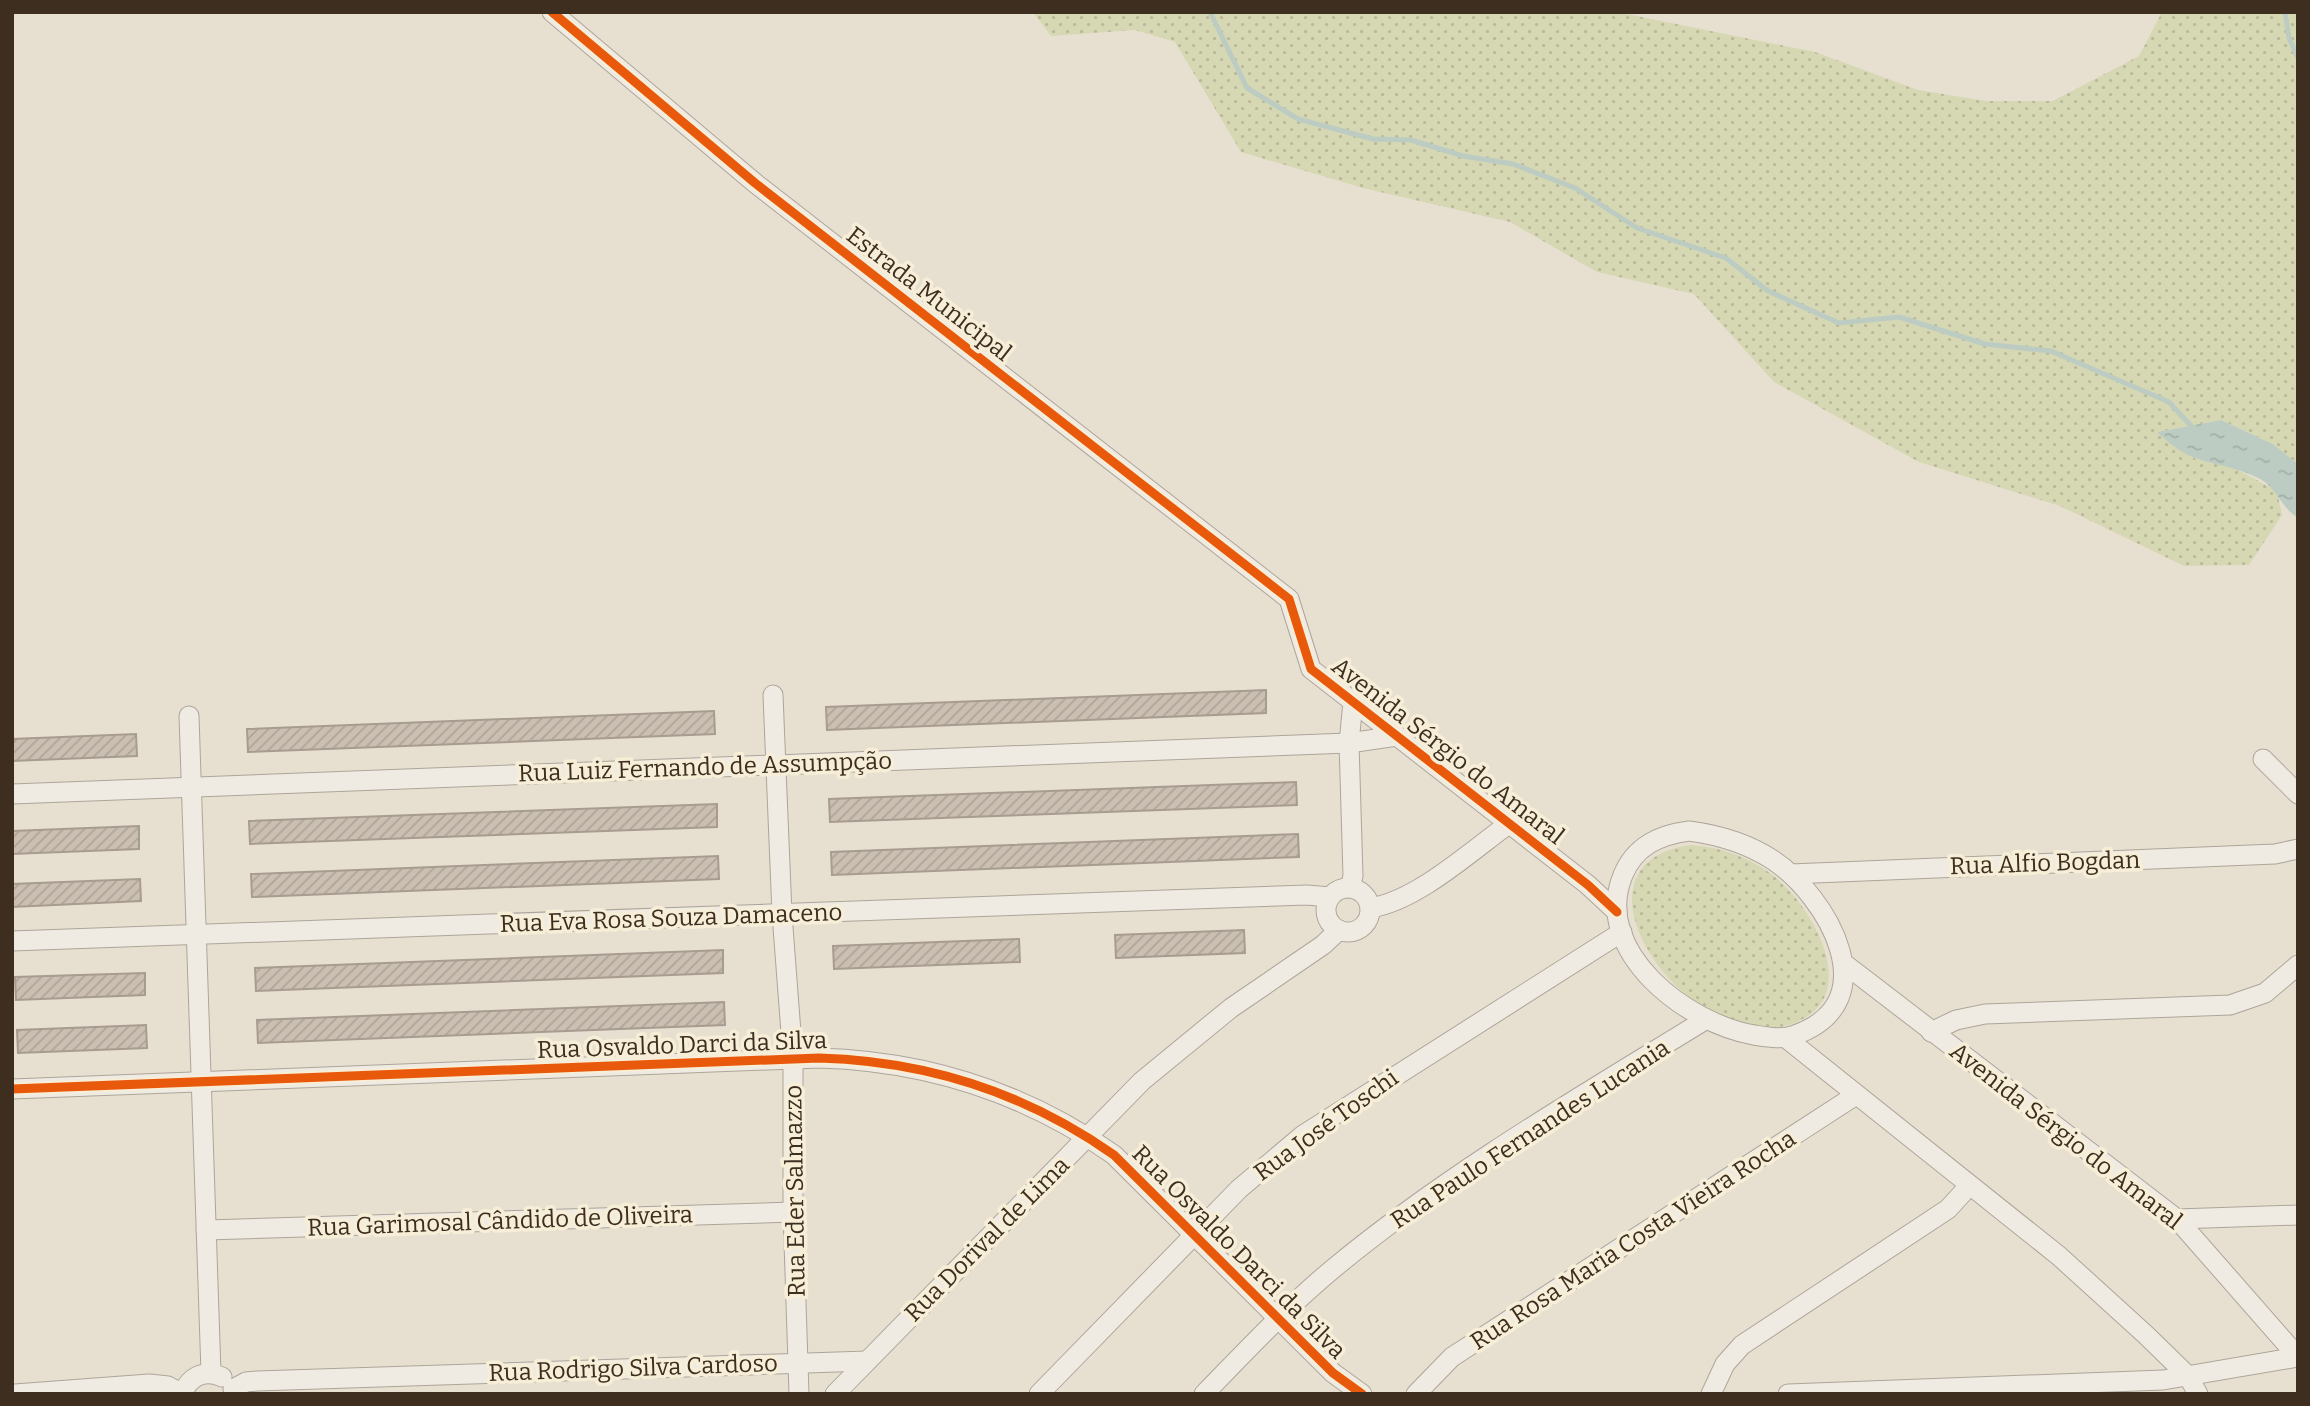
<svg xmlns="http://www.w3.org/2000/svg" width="2310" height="1406" viewBox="0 0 2310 1406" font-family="Bitter,serif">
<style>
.grass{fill:url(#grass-dots)}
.water{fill:url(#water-ripples)}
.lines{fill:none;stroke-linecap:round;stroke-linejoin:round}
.stream{stroke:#bcccc2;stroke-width:5}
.building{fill:url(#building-hatch);stroke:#a89c90;stroke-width:2}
.minor-casing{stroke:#ada599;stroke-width:21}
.minor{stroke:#efebe3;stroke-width:19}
.cycleway-casing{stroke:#f7eed8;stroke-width:13}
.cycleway{stroke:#e8590c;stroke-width:9}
.labels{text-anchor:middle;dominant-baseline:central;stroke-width:7;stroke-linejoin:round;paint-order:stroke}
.street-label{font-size:24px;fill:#3d2e20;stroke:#f7eed8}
</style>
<defs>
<pattern id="grass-dots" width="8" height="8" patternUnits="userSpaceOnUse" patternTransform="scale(1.75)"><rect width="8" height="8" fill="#d6d7b3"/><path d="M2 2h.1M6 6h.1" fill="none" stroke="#b9b99a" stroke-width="1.8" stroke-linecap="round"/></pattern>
<pattern id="water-ripples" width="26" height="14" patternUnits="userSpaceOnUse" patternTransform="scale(1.75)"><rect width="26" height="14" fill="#bcccc2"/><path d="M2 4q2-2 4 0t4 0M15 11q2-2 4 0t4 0" fill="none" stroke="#a2b0a6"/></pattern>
<pattern id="building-hatch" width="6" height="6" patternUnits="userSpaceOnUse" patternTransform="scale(1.75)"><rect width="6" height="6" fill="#cbbfb2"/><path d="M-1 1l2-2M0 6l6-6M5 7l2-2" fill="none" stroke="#afa499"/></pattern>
</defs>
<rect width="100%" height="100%" fill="#e7e0d1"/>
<g class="grass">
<path d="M1033,12H1617L1815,52L1918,90L1986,101H2053L2139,56L2162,12H2298V464L2273,444L2221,420L2157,432L2196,459L2229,465L2277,491L2282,515L2249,565L2184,566L2060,506L1919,462L1774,382L1694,294L1597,272L1510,222L1363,188L1241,152L1175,42L1135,30L1051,36Z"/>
<path d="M1691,845C1720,847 1746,856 1770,873C1813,904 1868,1002 1788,1025C1685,1054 1554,863 1691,845Z"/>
</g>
<path class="water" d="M2221,420L2273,444L2298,464V518C2281,508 2278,489 2260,479C2239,468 2220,466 2198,459C2183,455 2168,442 2157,432Z"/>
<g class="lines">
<g class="stream">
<path d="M1210,12L1247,88L1298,119L1373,139L1411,140L1463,156L1513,164L1575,188L1637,228L1726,258L1768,291L1839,323L1899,317L1985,344L2051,351L2169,402L2194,429"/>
<path d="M2285,12L2289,38L2298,58"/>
</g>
</g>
<g class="building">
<path d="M1266,690V713L827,730L826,707Z"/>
<path d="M714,711L715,734L248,752L247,729Z"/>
<path d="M136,734L137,756L12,761V739Z"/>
<path d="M1296,782L1297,805L830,822L829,799Z"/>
<path d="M717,804V827L250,844L249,821Z"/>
<path d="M139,826V849L12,854V831Z"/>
<path d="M1298,834L1299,857L832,875L831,852Z"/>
<path d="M718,856L719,879L252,897L251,874Z"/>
<path d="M140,879L141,901L12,907V884Z"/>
<path d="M1244,930L1245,953L1116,958L1115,935Z"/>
<path d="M1019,939L1020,962L834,969L833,946Z"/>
<path d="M723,950V973L256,991L255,968Z"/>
<path d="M145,973V995L16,1000L15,977Z"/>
<path d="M724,1002L725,1025L258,1043L257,1020Z"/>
<path d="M146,1025L147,1048L18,1053L17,1030Z"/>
</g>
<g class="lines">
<g class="minor-casing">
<g id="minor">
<path d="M552,12L755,183L1289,599L1311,669L1588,885L1617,912"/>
<path d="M773,695L782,914L793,1059V1212L799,1394"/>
<path d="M189,716L211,1373"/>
<path d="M2263,759L2298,794"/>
<path d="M12,794L1349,743L1397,736"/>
<path d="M1689,831C1719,835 1747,843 1773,860C1828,897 1888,1002 1795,1035C1782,1040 1767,1037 1754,1035C1688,1024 1591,952 1623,875C1635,846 1659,835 1689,831Z"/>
<path d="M1791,874L2275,854L2298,849"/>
<circle cx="1348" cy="910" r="22"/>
<path d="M1350,888L1353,876L1349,743L1353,702"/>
<path d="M1370,908C1417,901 1471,851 1510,823"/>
<path d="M12,941L1307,895L1330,897"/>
<path d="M1846,965L2177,1219L2298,1357"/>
<path d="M1931,1032L1956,1020L1985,1014L2230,1005L2265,993L2298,965"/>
<path d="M1786,1038L2059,1256L2146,1335L2188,1376L2198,1394"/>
<path d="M12,1089L819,1058C926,1061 1026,1093 1114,1155L1333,1373L1362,1394"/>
<path d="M2177,1219L2298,1215"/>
<path d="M206,1230L793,1212"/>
<path d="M233,1389L246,1382L257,1381L867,1361"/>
<path d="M15,1394L149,1384L168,1386L182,1394C190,1376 204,1369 222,1377"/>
<path d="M835,1394L1142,1081L1231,1008L1323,945L1339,930"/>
<path d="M1039,1394L1239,1189L1303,1135L1622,932"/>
<path d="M1204,1394C1246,1351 1287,1307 1334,1268C1449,1173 1578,1098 1705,1020"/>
<path d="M1416,1394L1452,1357L1856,1095"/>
<path d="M1711,1394L1725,1364L1742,1345L1948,1209L1969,1186"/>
<path d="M1788,1394L2163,1380L2298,1357"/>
</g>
</g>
<use href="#minor" class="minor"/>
<g class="cycleway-casing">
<g id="cycleway">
<path d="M552,12L755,183L1289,599L1311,669L1588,885L1617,912"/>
<path d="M12,1089L819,1058C926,1061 1026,1093 1114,1155L1333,1373L1362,1394"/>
</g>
</g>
<use href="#cycleway" class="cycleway"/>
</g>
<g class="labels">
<g class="street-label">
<text transform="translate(929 294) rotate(38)">Estrada Municipal</text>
<text transform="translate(1448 751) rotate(38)">Avenida Sérgio do Amaral</text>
<text transform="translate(705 767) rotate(-2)">Rua Luiz Fernando de Assumpção</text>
<text transform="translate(2045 863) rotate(-2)">Rua Alfio Bogdan</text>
<text transform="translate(671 918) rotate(-2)">Rua Eva Rosa Souza Damaceno</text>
<text transform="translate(682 1045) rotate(-2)">Rua Osvaldo Darci da Silva</text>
<text transform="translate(1326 1125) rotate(-36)">Rua José Toschi</text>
<text transform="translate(1530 1134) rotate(-33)">Rua Paulo Fernandes Lucania</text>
<text transform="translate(2066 1136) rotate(38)">Avenida Sérgio do Amaral</text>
<text transform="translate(795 1191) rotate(-91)">Rua Eder Salmazzo</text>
<text transform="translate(500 1221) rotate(-2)">Rua Garimosal Cândido de Oliveira</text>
<text transform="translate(987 1239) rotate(-45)">Rua Dorival de Lima</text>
<text transform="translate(1633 1240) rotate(-33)">Rua Rosa Maria Costa Vieira Rocha</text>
<text transform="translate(1239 1252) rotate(45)">Rua Osvaldo Darci da Silva</text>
<text transform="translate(633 1368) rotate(-2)">Rua Rodrigo Silva Cardoso</text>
</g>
</g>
<rect width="2310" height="1406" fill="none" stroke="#3d2e20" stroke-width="28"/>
</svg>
